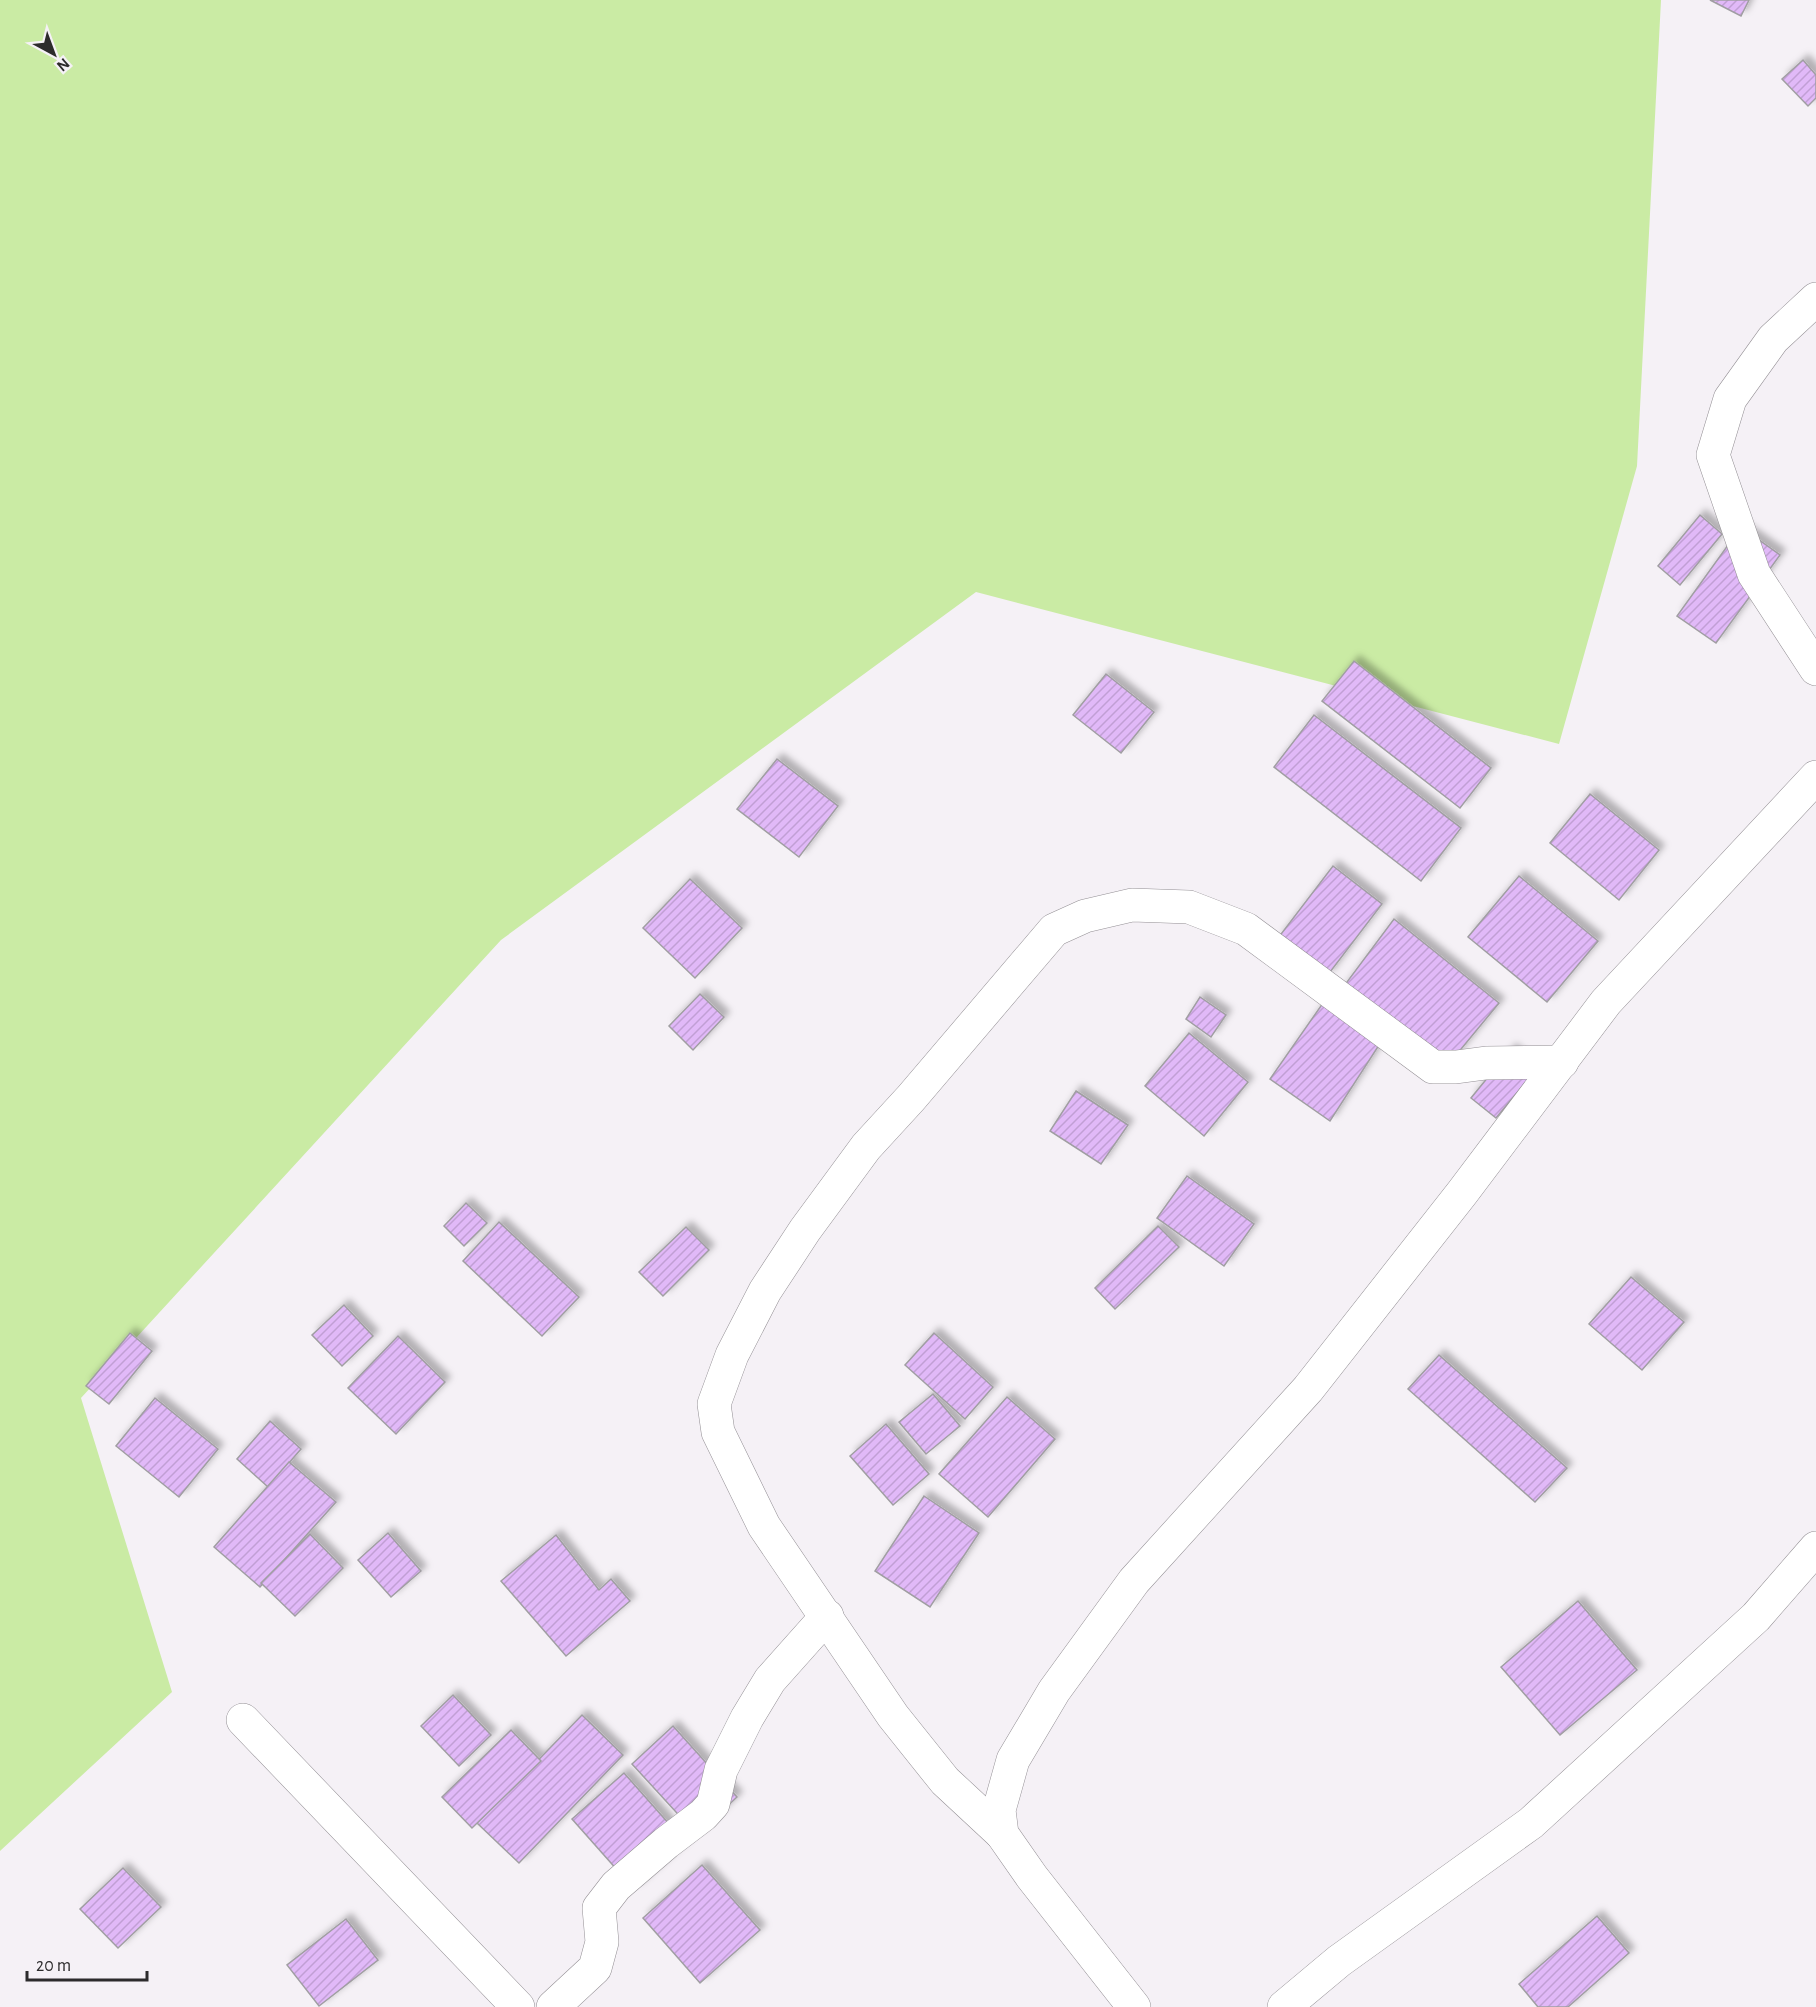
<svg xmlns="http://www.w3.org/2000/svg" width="1816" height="2007" viewBox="0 0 1816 2007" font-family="'Alegreya Sans',sans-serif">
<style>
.green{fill:#caeba4}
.building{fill:url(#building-hatch);stroke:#a09ea2;stroke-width:1.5;filter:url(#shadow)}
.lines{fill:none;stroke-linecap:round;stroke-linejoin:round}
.minor-casing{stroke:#949095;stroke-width:34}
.minor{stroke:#fff;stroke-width:33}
</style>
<defs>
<pattern id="building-hatch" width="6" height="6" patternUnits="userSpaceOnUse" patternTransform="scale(1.5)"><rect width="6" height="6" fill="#e1b9f8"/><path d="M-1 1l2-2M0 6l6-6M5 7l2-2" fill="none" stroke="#c19fd5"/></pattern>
<filter id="shadow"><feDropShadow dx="5.5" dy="-5.5" stdDeviation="3" flood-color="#0004"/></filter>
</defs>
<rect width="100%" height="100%" fill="#f5f1f6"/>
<path class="green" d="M0,0H1661L1637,466L1559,744L976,592L501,940L81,1398L172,1692L0,1851Z"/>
<g class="building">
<path d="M1710,0H1749L1741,16Z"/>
<path d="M1803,60L1816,75V98L1808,106L1782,79Z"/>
<path d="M1700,515L1722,534L1680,585L1658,566Z"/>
<path d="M1741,527L1780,555L1716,643L1677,616Z"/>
<path d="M1354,661L1491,768L1460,808L1322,701Z"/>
<path d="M1106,674L1154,712L1121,753L1073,715Z"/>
<path d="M1314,715L1461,828L1421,881L1274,767Z"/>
<path d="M777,759L838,806L799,857L737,809Z"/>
<path d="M1590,794L1659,850L1619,900L1550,843Z"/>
<path d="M1333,866L1382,904L1327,976L1278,938Z"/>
<path d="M1519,876L1598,941L1547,1002L1468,937Z"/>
<path d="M690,879L742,928L695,978L643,928Z"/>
<path d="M1394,919L1499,1003L1443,1071L1341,990Z"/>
<path d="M700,994L724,1017L693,1050L669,1026Z"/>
<path d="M1200,997L1226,1015L1211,1037L1186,1019Z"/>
<path d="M1323,1003L1381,1042L1330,1121L1270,1079Z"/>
<path d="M1189,1033L1248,1082L1204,1136L1145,1086Z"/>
<path d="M1511,1049L1536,1070L1496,1118L1471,1098Z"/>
<path d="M1076,1091L1128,1125L1101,1164L1050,1131Z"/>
<path d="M1187,1176L1254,1224L1224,1266L1157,1218Z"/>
<path d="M466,1203L487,1223L464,1246L444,1226Z"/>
<path d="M499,1222L579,1297L542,1336L463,1261Z"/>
<path d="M1158,1226L1179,1247L1115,1309L1095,1288Z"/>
<path d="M686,1227L709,1250L663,1296L639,1272Z"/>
<path d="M1631,1277L1684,1322L1642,1370L1589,1324Z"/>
<path d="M344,1305L373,1336L342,1366L312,1335Z"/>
<path d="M130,1333L152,1351L109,1404L86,1386Z"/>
<path d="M934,1333L993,1387L965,1419L905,1365Z"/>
<path d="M398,1336L445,1382L396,1434L348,1388Z"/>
<path d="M1439,1355L1567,1468L1535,1502L1408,1389Z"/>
<path d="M933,1394L960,1426L926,1454L899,1422Z"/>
<path d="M1007,1397L1055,1439L988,1517L939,1474Z"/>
<path d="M155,1398L218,1449L179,1497L116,1446Z"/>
<path d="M270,1421L301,1449L268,1487L237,1459Z"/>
<path d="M886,1424L929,1474L893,1505L850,1456Z"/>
<path d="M289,1462L336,1502L260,1587L214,1547Z"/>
<path d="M924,1496L979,1533L930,1607L875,1571Z"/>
<path d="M388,1533L421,1571L391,1597L358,1560Z"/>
<path d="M310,1534L343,1568L295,1616L261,1583Z"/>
<path d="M556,1535L599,1590L611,1579L630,1601L566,1656L501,1581Z"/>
<path d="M1578,1601L1637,1670L1560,1735L1501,1667Z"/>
<path d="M453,1695L491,1735L459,1766L421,1726Z"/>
<path d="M582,1715L623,1755L519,1863L477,1823Z"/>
<path d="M673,1726L737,1797L697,1835L632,1764Z"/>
<path d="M511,1730L541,1761L472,1828L442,1797Z"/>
<path d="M624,1773L686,1843L634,1889L572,1819Z"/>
<path d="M702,1865L760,1930L700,1983L643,1918Z"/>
<path d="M123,1868L161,1907L118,1948L80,1909Z"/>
<path d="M1597,1916L1629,1953L1568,2007H1538L1519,1984Z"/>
<path d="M346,1919L378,1960L319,2006L287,1965Z"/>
</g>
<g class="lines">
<g class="minor-casing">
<g id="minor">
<path d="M1816,299L1773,339L1730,399L1713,455L1754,574L1816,669"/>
<path d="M243,1720L518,2007"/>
<path d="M1002,1834L945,1781L893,1716L764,1526L718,1432L714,1404L732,1355L765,1291L805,1230L866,1147L911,1098L1054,930L1085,916L1132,905L1189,907L1246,929L1433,1067H1456L1486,1063L1562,1062"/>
<path d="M553,2007L595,1968L602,1942L599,1908L616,1886L666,1843L703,1815L713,1804L721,1770L747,1718L770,1680L827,1616"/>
<path d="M1134,2007L1032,1877L1002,1834L999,1810L1013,1760L1054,1691L1134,1581L1308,1389L1462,1193L1606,1002L1816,777"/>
<path d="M1284,2007L1339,1961L1531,1823L1756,1617L1816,1548"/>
</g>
</g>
<use href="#minor" class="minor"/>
</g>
<g transform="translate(54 54) rotate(139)" stroke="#f5f1f6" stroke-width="4.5" paint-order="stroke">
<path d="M0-4.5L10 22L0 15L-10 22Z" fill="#2c2b2c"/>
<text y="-9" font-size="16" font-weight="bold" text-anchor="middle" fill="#2c2b2c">N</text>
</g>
<path d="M27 1971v9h120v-9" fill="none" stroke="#2c2b2c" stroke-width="3"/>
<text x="36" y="1971" font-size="18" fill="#2c2b2c" stroke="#f5f1f6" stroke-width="4.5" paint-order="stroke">20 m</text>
</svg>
